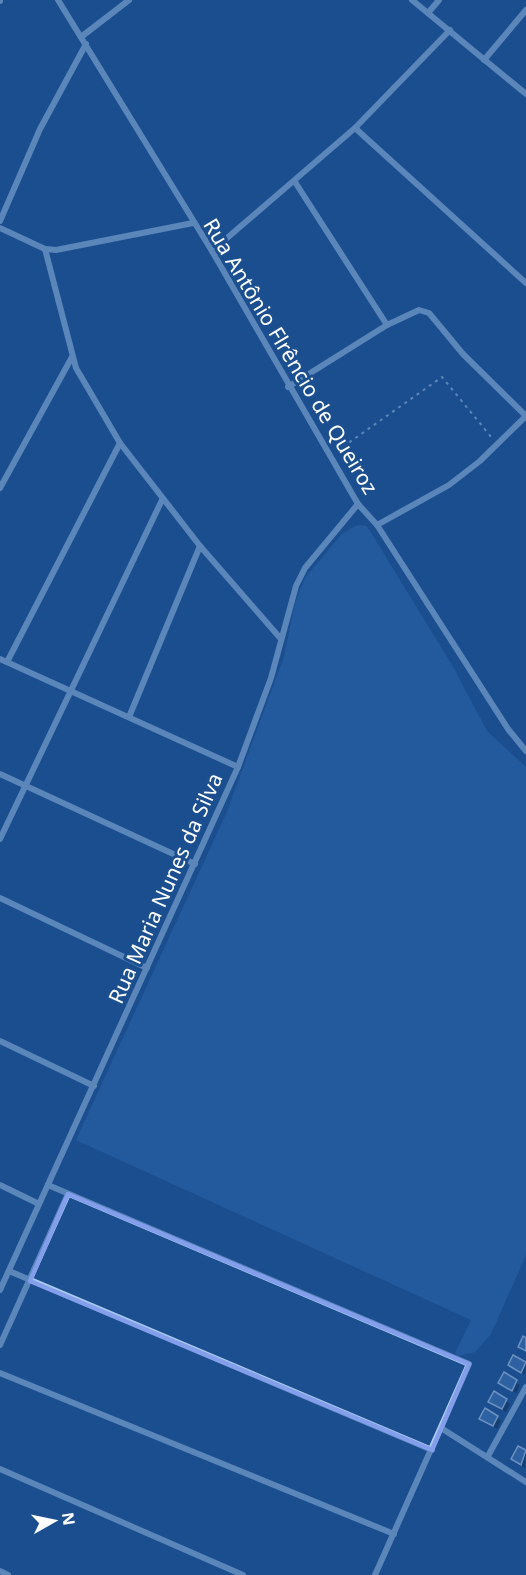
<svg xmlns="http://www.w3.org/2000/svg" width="526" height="1575" viewBox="0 0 526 1575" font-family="'Noto Sans',sans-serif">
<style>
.green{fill:#2e69ad}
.shadow{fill:#0007}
.building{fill:#4478b7;stroke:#cfe3fa;stroke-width:1.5}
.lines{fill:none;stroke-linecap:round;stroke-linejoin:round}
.path{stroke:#a9c9ee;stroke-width:2;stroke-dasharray:3 4.5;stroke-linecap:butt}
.street{stroke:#a9c9ee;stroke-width:6}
.marked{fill:none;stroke:#839eea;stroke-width:4.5;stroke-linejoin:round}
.labels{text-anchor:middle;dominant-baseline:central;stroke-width:6;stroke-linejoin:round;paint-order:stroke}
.street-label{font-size:21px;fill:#fff;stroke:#1b4f8f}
</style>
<rect width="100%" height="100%" fill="#1b4f8f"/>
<path class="green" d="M357,525L366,526L370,531L452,665L487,731L526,767V1255L491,1334L475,1352L458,1356L455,1353L471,1320L76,1140L226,814L284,657L295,603L305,578L342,534Z"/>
<g class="shadow">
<path d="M514,1357L526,1363L525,1375L510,1365Z"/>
<path d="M504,1375L520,1385L516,1393L500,1383Z"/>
<path d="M494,1393L510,1404L506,1412L490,1401Z"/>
<path d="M497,1417L501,1421L497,1429L481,1418Z"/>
<path d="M519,1448L526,1452L525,1468L513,1459Z"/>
</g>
<g class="building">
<path d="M523,1336L526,1338V1351L518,1347Z"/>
<path d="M513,1355L526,1362L521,1373L508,1365Z"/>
<path d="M504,1372L517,1380L512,1391L498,1383Z"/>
<path d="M494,1391L507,1399L502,1409L488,1402Z"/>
<path d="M485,1408L498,1416L493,1426L479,1419Z"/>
<path d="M518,1446L526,1450L521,1465L511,1459Z"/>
</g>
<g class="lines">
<path class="path" d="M337,451L442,377L492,438"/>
<g class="street">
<path d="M58,0L212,251L358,504L377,525L508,729L526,751"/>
<path d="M412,0L526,94"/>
<path d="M0,1V0"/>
<path d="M428,13L439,0"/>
<path d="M81,37L129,0"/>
<path d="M484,60L526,10"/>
<path d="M355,128L526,283"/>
<path d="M295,182L387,325"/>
<path d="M0,221L40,129L86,44"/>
<path d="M0,228L45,249L56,250L193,223"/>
<path d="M45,249L76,368L120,443L200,546L281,639"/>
<path d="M212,251L355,128L450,30"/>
<path d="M288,387L387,325L419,310L429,313L463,354L526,416"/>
<path d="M0,488L72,357"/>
<path d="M377,525L449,485L480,461L526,416"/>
<path d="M0,659L238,767"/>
<path d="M7,662L120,443"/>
<path d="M129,717L200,546"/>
<path d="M0,774L195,864"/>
<path d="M0,839L162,500"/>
<path d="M0,898L147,968"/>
<path d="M0,1041L94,1086"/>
<path d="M0,1185L39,1204"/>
<path d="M48,1185L469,1364L375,1575"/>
<path d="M9,1271L432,1450"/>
<path d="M0,1290L238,767L271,678L296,586L305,568L358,504"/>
<path d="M0,1345L68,1194"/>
<path d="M0,1373L394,1534"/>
<path d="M441,1428L526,1482"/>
<path d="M488,1456L526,1387"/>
<path d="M0,1469L243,1575"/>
<path d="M0,1571L8,1575"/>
</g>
</g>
<path d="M0 0H526V1575H0ZM68,1194L469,1364L432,1450L30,1281Z" fill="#1b4f8f" fill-opacity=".55" fill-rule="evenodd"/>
<path class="marked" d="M68,1194L469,1364L432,1450L30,1281Z"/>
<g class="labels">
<g class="street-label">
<text transform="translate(291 356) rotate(59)">Rua Antônio Flrêncio de Queiroz</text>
<text transform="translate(165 888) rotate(-66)">Rua Maria Nunes da Silva</text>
</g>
</g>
<g transform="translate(54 1521) rotate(81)" stroke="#1b4f8f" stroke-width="4.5" paint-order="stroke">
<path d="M0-4.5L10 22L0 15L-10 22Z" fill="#ffffff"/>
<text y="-9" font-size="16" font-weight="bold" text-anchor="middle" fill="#ffffff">N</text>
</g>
</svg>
